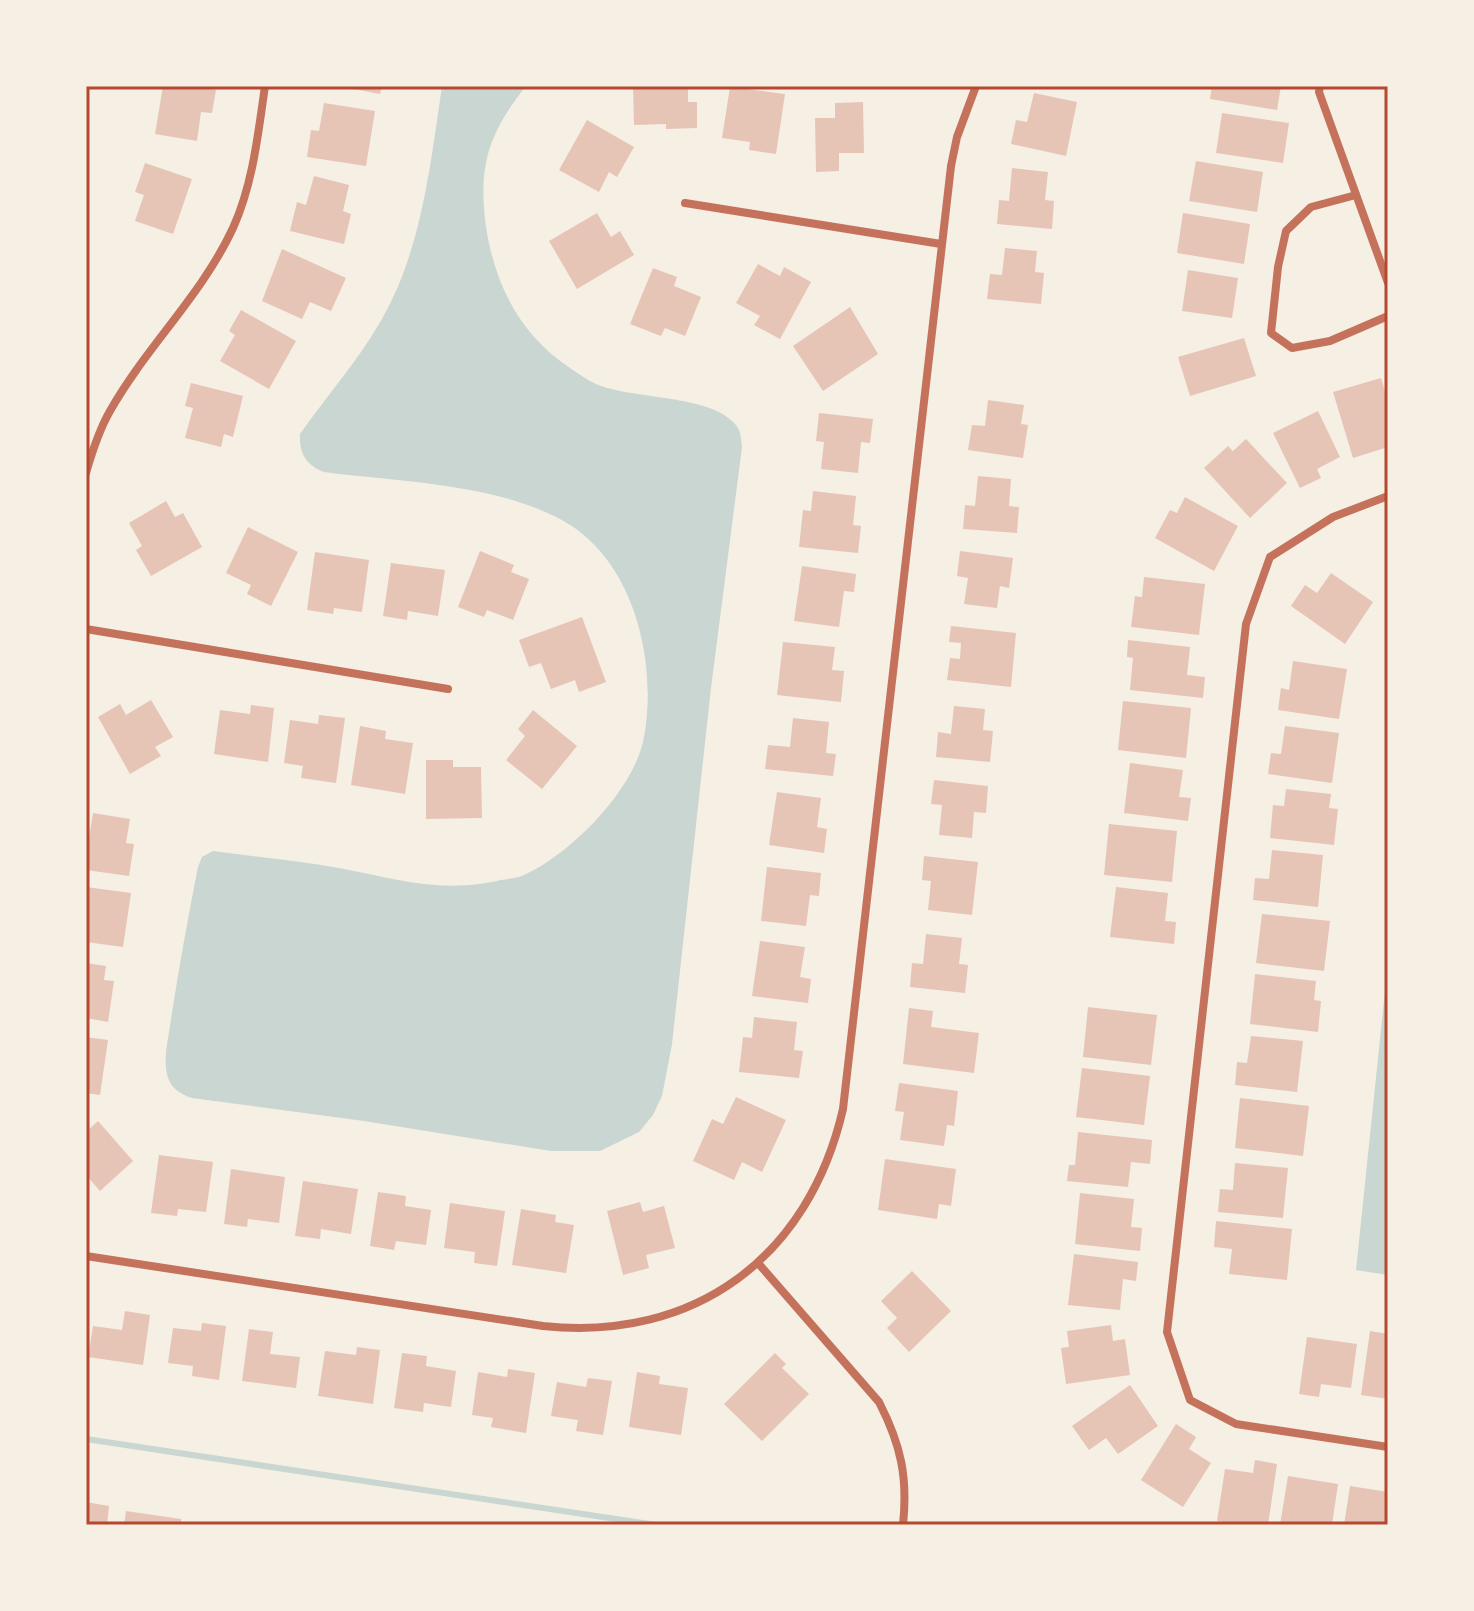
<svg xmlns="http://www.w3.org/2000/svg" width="1474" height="1611" viewBox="0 0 1474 1611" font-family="'Public Sans',sans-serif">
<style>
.water{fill:#c9d6d2}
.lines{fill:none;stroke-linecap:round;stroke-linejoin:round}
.stream{stroke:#c9d6d2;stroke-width:6}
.building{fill:#e6c5b7}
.minor{stroke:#c5725c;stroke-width:8}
.neatline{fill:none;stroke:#b5482f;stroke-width:3}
</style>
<rect width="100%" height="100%" fill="#f6efe4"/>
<g class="water">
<path d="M442,86H526C488,134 478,166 486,227C495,285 520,335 570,368C579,374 587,380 596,384C633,400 709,394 735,424C741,430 741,439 742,447L711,688L672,1044L662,1096L653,1115L639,1132L600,1151H551L364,1121L192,1098C180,1094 170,1088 167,1074C163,1057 169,1036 171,1019C179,968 188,917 198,867L202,857L213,851C255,857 298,860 339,868C396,879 442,894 501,880C508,879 517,878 524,875C571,854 635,789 644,737C658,661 634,558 560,519C491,483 400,482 324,472C306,465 299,453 300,434C326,397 356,363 379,324C422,252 430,166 442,86Z"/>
<path d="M1388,962V1275L1356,1270Z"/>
</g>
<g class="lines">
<path class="stream" d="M86,1439L656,1525"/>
</g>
<g class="building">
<path d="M163,86H191L216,90L212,113L201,112L197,141L155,134Z"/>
<path d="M338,86H382L380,94Z"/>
<path d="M633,86H688V102H697V128L666,129V124L634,125Z"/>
<path d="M1212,86H1281L1277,110L1210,99Z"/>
<path d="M730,87L785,94L776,154L749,150L750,142L722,138Z"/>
<path d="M1034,93L1077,102L1066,156L1011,144L1016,120L1027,122Z"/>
<path d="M863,102L864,153H839V171L816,172L815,118H835V103Z"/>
<path d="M324,103L375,111L366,166L307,157L311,130L319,131Z"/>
<path d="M1222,113L1289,123L1283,163L1216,153Z"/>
<path d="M587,120L634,147L617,177L609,172L599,192L559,170Z"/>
<path d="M1196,161L1263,172L1257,212L1189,201Z"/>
<path d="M145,163L192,179L173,234L135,221L144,195L135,192Z"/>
<path d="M1012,168L1048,172L1045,200L1054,201L1052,229L997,224L999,200L1009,201Z"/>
<path d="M314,176L349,185L343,211L351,214L344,244L290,231L297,202L306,205Z"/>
<path d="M597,213L611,237L620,231L634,255L577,289L549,241Z"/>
<path d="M1183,213L1250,224L1244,264L1177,253Z"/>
<path d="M1005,248L1037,251L1035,272L1044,273L1041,304L987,299L990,274L1002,275Z"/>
<path d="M282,249L346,278L331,311L310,302L302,319L262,301Z"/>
<path d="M758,264L780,276L784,267L811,282L780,339L754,325L760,316L736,303Z"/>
<path d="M653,268L677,277L674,286L701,297L685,336L665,328L661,336L630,324Z"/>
<path d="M1188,270L1238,278L1232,318L1182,311Z"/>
<path d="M850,307L878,354L823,391L793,346Z"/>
<path d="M241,310L296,341L269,389L220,361L235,335L229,331Z"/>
<path d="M1244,338L1256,376L1190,396L1178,357Z"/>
<path d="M1381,378L1388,402V447L1353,458L1333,392Z"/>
<path d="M191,383L243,396L233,437L224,434L221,447L185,438L193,408L185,406Z"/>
<path d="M988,400L1024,405L1021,424L1028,425L1023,458L968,450L972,425L985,426Z"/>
<path d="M1318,411L1340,457L1317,469L1321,478L1300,488L1273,433Z"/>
<path d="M819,413L873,419L870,443L861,442L858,473L821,469L824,442L816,441Z"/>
<path d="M1246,439L1287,483L1250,518L1204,468L1228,446L1233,451Z"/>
<path d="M978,476L1011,479L1009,506L1019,507L1017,533L963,529L965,505L975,506Z"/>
<path d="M813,491L856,496L853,525L861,526L858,553L799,547L803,510L811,511Z"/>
<path d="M1185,497L1238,526L1214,571L1155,538L1170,510L1177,513Z"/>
<path d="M166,501L175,517L183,513L202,547L151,576L136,550L142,546L129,523Z"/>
<path d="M248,527L298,552L271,606L247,594L251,585L226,573Z"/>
<path d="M480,551L514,565L511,572L529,579L513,620L487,610L484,617L458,607Z"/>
<path d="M960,551L1013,558L1009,588L1000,586L997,608L964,604L968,578L957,576Z"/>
<path d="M315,552L369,560L362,612L334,608L333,614L307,610Z"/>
<path d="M391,563L445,570L438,616L408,611L407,620L383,616Z"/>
<path d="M802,566L856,574L854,592L844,591L839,627L794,621Z"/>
<path d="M1331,573L1373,602L1345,644L1291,606L1305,585L1317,593Z"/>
<path d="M1144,577L1205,584L1199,635L1131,627L1135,596L1142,597Z"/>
<path d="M582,617L606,682L579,692L575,680L551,689L541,663L529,667L519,640Z"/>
<path d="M951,626L1016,633L1011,687L947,680L950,658L960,659L961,643L949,642Z"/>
<path d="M1128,640L1190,647L1187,675L1205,677L1203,698L1130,690L1133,658L1127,657Z"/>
<path d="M783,642L835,647L832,670L844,671L841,702L777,695Z"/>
<path d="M1293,661L1347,669L1339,719L1278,710L1281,688L1289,690Z"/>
<path d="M151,700L173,737L155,747L161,756L130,774L98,717L120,704L126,715Z"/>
<path d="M1123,701L1191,708L1186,758L1118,750Z"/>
<path d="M251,705L274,708L268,762L214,754L220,710L250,714Z"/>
<path d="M954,706L985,709L983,730L993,731L990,762L936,757L938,732L951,734Z"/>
<path d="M533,710L577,746L542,789L506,760L525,736L518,729Z"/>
<path d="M319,715L345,718L336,783L301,778L303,766L284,763L290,720L318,724Z"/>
<path d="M793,718L829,722L826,753L836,754L833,776L765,769L768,745L790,747Z"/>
<path d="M360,726L386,731L385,739L413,743L405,794L351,785Z"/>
<path d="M1285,726L1339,733L1332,783L1268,774L1271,753L1281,754Z"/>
<path d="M426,760H453V767H481L482,818L426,819Z"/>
<path d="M1130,763L1183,770L1179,797L1191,798L1188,821L1124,813Z"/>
<path d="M934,780L988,786L986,813L974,812L972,838L939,835L942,805L931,804Z"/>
<path d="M1286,789L1331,794L1329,808L1338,809L1334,845L1270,838L1273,805L1284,806Z"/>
<path d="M777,792L821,798L817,827L827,829L824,853L769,845Z"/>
<path d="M93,813L130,819L126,843L134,844L129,876L86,870V844H88Z"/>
<path d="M1109,824L1177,831L1172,882L1104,875Z"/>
<path d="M1272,850L1323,855L1318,907L1253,900L1255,878L1269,879Z"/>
<path d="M924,856L978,862L972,915L928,910L931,881L922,880Z"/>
<path d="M767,867L821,873L819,896L810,895L806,926L761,921Z"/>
<path d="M86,887L131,893L123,947L86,942Z"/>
<path d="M1116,887L1168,893L1165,921L1176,922L1174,944L1110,937Z"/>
<path d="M1262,914L1330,921L1324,971L1256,963Z"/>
<path d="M926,934L962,938L959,964L968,965L965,993L910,987L912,963L923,964Z"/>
<path d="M760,941L805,947L800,977L811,979L808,1003L752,996Z"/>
<path d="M86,963L106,966L104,980L114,981L108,1022L86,1018Z"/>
<path d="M1255,974L1316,981L1314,1000L1321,1001L1318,1032L1250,1024Z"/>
<path d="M1088,1007L1157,1015L1151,1065L1083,1057Z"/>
<path d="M909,1008L933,1011L931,1027L979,1033L974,1073L903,1064Z"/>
<path d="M754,1017L797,1022L794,1050L803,1051L799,1078L739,1072L743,1037L752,1038Z"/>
<path d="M1251,1036L1303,1041L1297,1092L1235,1085L1237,1062L1247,1063Z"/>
<path d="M86,1037L108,1040L100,1095L86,1093Z"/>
<path d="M1082,1068L1150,1076L1144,1125L1076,1117Z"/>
<path d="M899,1083L958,1091L954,1126L947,1125L944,1146L900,1140L904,1112L895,1111Z"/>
<path d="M736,1097L786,1120L762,1172L742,1162L734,1180L693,1161L712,1119L723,1124Z"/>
<path d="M1240,1098L1309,1106L1303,1156L1235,1148Z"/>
<path d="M98,1121L133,1161L100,1191L86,1175V1132Z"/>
<path d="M1078,1132L1152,1140L1150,1164L1131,1162L1128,1187L1067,1181L1069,1165H1075Z"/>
<path d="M159,1155L213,1162L206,1212L178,1209L177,1216L151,1213Z"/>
<path d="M885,1159L956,1169L951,1206L939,1204L937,1219L878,1210Z"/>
<path d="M1235,1163L1288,1168L1283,1218L1218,1212L1220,1189L1233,1190Z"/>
<path d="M231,1169L285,1177L279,1223L248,1219L247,1227L224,1224Z"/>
<path d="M303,1181L358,1189L351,1234L321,1229L320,1239L295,1236Z"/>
<path d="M378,1192L406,1196L405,1206L431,1210L426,1245L396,1241L394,1250L370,1246Z"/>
<path d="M1080,1193L1134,1199L1131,1227L1142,1228L1140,1251L1075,1244Z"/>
<path d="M640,1202L643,1212L664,1206L675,1248L646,1255L649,1268L623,1275L607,1211Z"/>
<path d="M450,1203L505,1211L497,1266L474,1263L475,1252L444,1248Z"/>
<path d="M521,1209L556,1215L555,1222L574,1225L566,1273L512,1265Z"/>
<path d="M1216,1221L1292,1229L1287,1280L1229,1274L1232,1249L1214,1247Z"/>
<path d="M1074,1254L1138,1262L1136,1281L1123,1279L1120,1310L1068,1305Z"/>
<path d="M912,1271L951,1311L909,1352L887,1328L897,1318L881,1301Z"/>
<path d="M125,1311L150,1315L143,1365L88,1357L93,1326L122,1330Z"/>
<path d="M202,1323L226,1326L219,1380L192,1376L193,1366L168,1363L173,1328L201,1331Z"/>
<path d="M1111,1325L1113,1341L1125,1339L1130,1375L1066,1384L1061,1348L1069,1347L1067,1331Z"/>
<path d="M249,1329L273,1332L270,1354L300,1357L296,1388L242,1381Z"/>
<path d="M1370,1331L1388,1334V1399L1361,1395Z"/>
<path d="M1307,1337L1357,1344L1351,1388L1321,1384L1319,1397L1299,1394Z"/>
<path d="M357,1347L380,1350L373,1404L318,1396L325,1351L356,1355Z"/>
<path d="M402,1353L427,1356L426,1366L456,1371L451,1407L424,1403L423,1412L394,1408Z"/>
<path d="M775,1353L786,1364L782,1368L809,1394L762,1441L724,1404Z"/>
<path d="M508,1369L535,1373L526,1433L491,1427L493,1418L472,1415L478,1372L507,1377Z"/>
<path d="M637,1372L660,1376L659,1384L688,1388L681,1435L629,1427Z"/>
<path d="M588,1378L612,1381L603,1435L576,1431L578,1420L551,1416L557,1382L586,1387Z"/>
<path d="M1130,1385L1158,1426L1118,1454L1106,1438L1089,1450L1072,1426Z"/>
<path d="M1176,1424L1196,1437L1189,1449L1211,1463L1183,1507L1141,1480Z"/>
<path d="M1255,1460L1277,1464L1268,1525H1242L1217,1521L1225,1469L1253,1473Z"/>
<path d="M1288,1476L1338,1484L1332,1525H1280Z"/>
<path d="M1350,1486L1388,1492V1525H1344Z"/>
<path d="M86,1502L109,1506L107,1525H86Z"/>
<path d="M126,1511L181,1519V1525H124Z"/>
</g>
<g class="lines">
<g class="minor">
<path d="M1320,86L1319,92L1388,283"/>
<path d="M1356,195L1311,207L1286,231L1278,267L1271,333L1292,348L1330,341L1388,316"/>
<path d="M685,203L941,244"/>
<path d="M86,473C92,452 99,430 110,411C146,347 202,295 233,228C253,184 258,134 265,86"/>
<path d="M1388,496L1333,517L1270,557L1246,624L1167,1332L1190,1400L1236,1424L1388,1447"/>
<path d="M86,629L448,689"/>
<path d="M86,1256L543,1326C695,1342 809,1257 843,1109L951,166L957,137L976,86"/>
<path d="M758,1263L879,1402C901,1445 908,1477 903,1525"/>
</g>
</g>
<rect width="1474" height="1611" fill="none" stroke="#f6efe4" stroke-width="176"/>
<rect x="88" y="88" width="1298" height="1435" class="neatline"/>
</svg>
